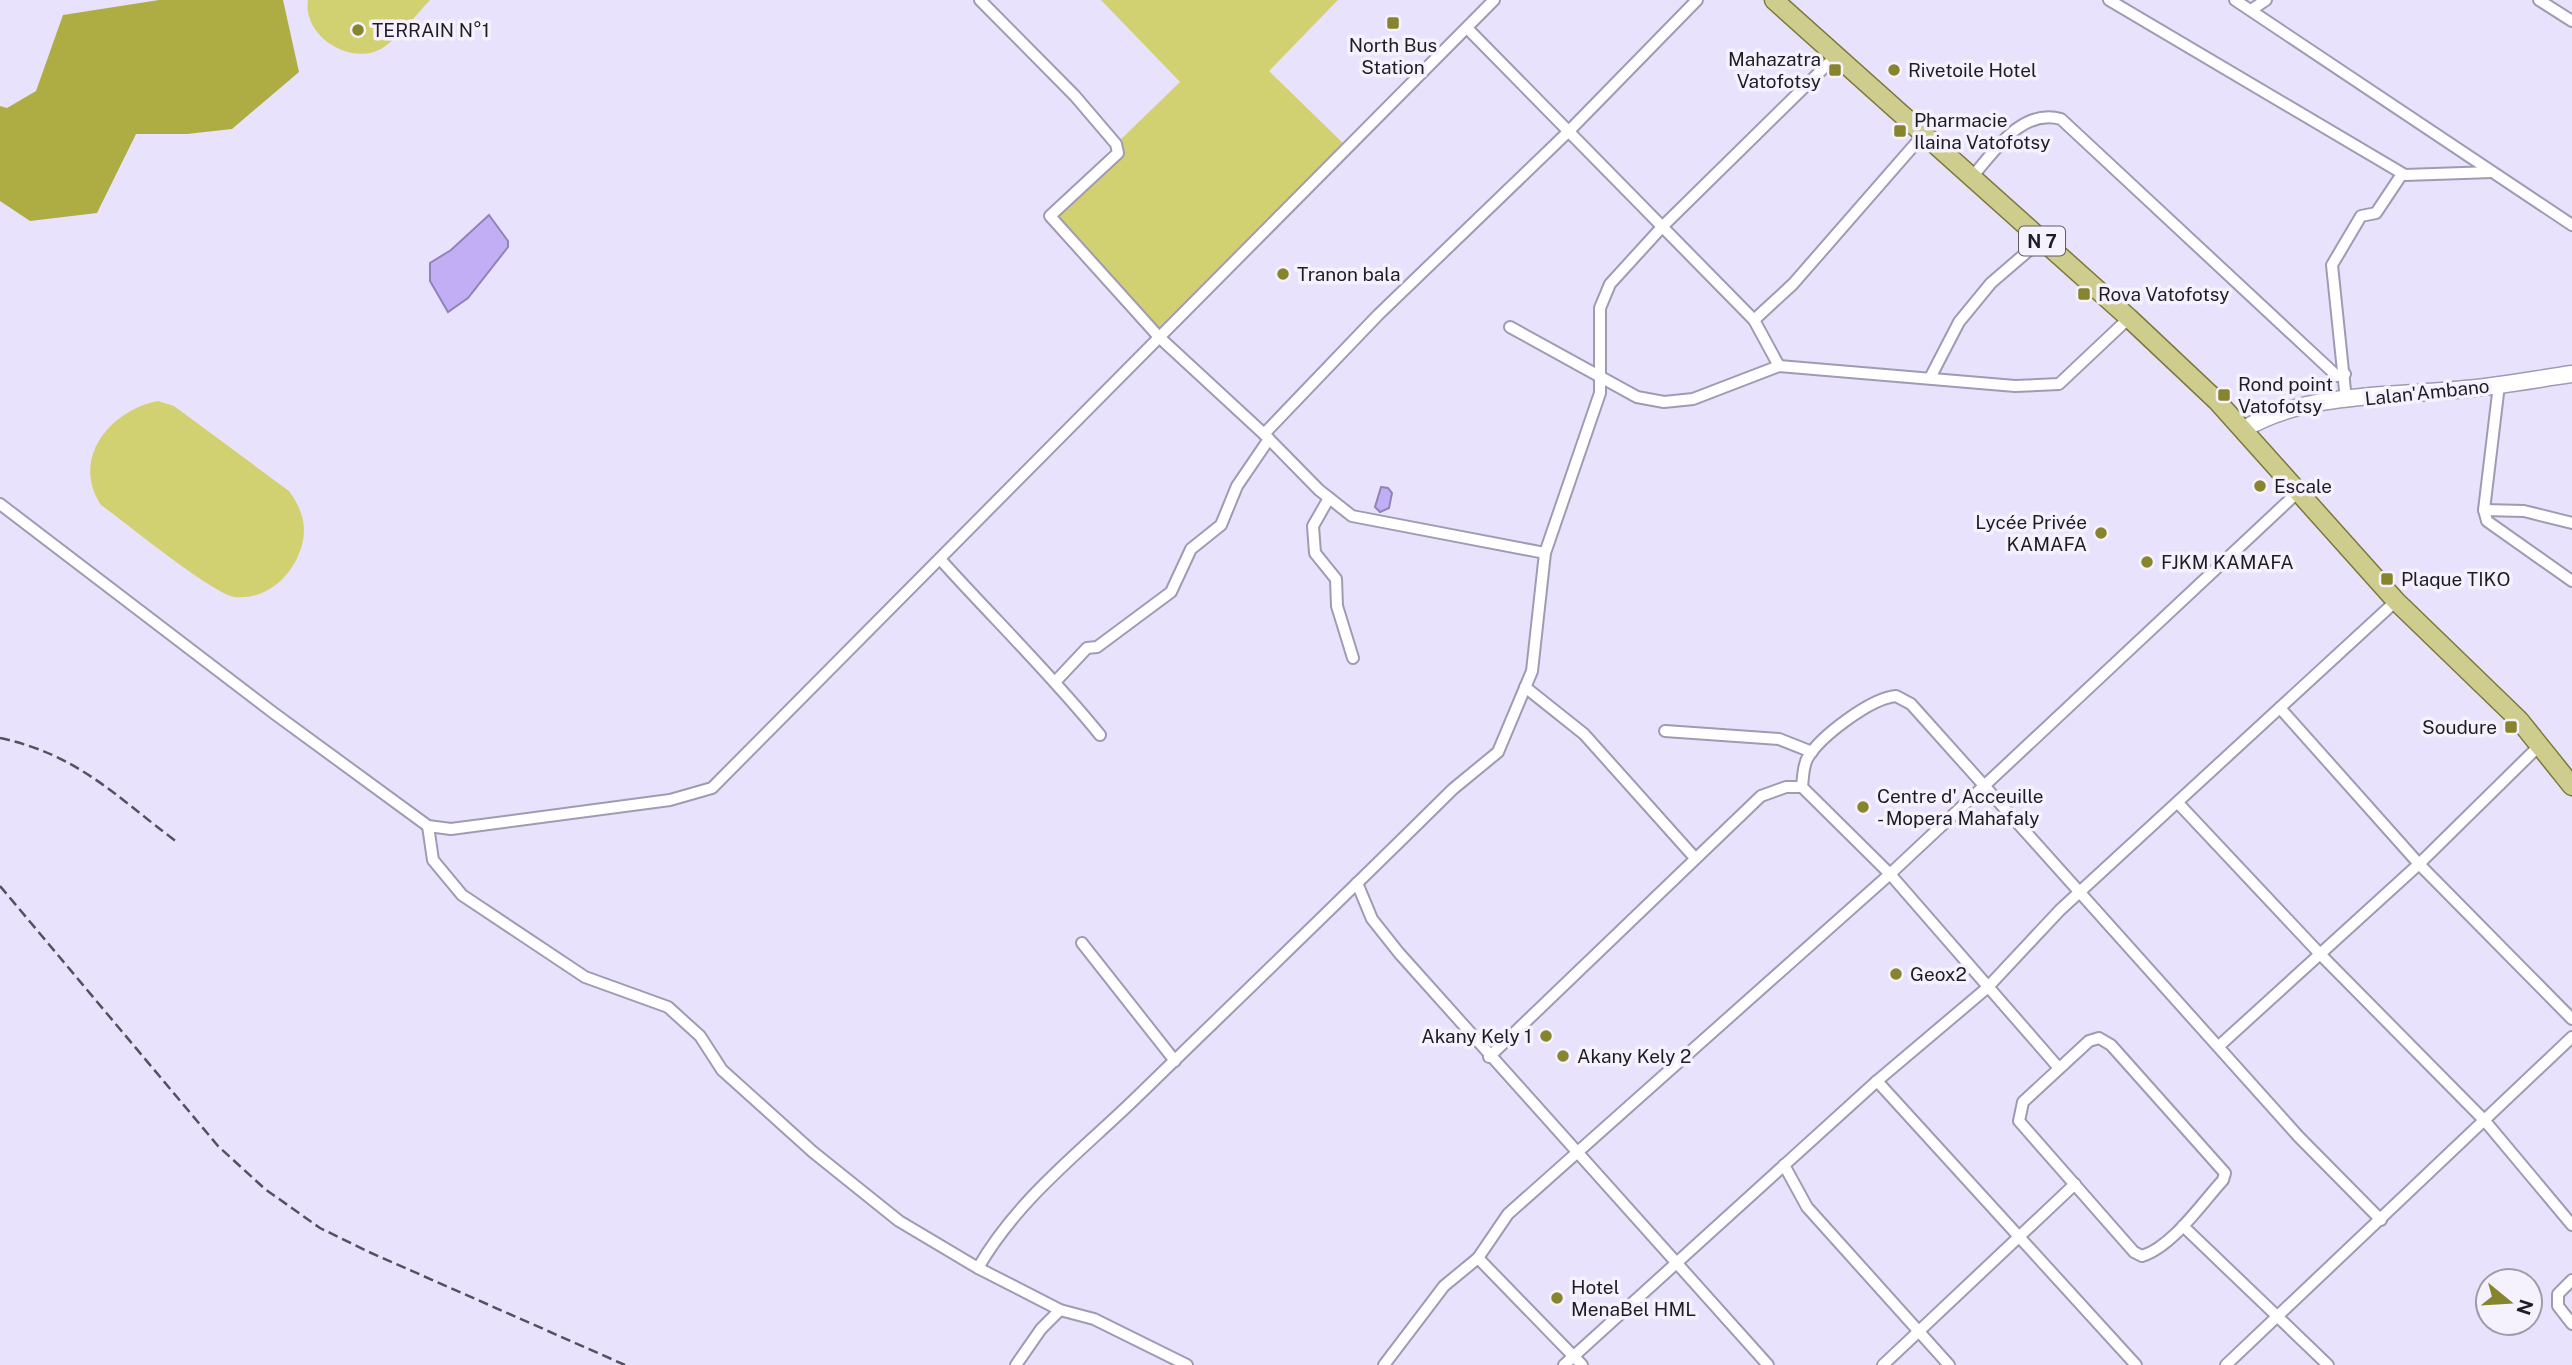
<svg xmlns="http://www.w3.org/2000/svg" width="2572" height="1365" viewBox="0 0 2572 1365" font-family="'Public Sans',sans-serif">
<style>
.green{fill:#d2d172}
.forest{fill:#aead43}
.water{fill:#c2aef5;stroke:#9182b7;stroke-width:2}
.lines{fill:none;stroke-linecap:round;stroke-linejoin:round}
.street-casing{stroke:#a09ab3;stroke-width:14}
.secondary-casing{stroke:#a09ab3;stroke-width:19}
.primary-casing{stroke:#7b7939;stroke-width:21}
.street{stroke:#fff;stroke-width:10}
.secondary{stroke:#fff;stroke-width:16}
.primary{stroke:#cecd8e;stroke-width:18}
.rail{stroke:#54505e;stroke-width:2.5;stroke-dasharray:10 5;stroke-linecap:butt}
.poi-dot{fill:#86852e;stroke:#f5f2fd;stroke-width:2.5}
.labels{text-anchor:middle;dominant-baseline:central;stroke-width:7;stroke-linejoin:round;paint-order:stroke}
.shield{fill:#f5f2fd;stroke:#5f5c66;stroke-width:2}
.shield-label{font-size:18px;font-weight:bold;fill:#1f1c26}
.poi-label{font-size:19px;fill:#1f1c26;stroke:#f5f2fd;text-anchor:start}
.street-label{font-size:19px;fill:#1f1c26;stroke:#f5f2fd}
</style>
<rect width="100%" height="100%" fill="#e9e2fd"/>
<g class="green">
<path d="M308,0H430C416,15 401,35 384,47C353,68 302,37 308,0Z"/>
<path d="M1101,0H1338L1269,71L1348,148L1159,337L1050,216L1117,154L1116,144L1180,82Z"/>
<path d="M158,401L174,406L289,491C304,511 309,532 298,556C287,581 263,600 235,597C212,594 125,522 101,505C70,458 111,410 158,401Z"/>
</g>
<path class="forest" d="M159,0H283L299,72L232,129L187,134H136L97,213L30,221L0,201V106L7,108L36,91L63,15Z"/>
<g class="water">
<path d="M489,215L508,241V247L468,298L448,312L430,281V263L451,250Z"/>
<path d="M1381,487L1388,488L1392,493L1389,508L1380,512L1375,507Z"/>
</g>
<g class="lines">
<g class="street-casing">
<g id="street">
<path d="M980,0L1075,96L1116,144L1118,153L1050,216L1159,337L1264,434L1319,490L1352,516L1545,553"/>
<path d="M2109,0L2405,175L2492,172"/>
<path d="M2235,0L2572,225"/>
<path d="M2539,0L2572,21"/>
<path d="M2251,10L2266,0"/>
<path d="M1467,28L1754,320L1779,366"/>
<path d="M1972,177C1995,151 2021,108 2061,119L2337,376L2345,374"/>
<path d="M1754,320L1793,284L1923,135"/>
<path d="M1510,327L1637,397L1664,402L1693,399L1779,366L2015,386L2059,384L2129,318"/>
<path d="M1930,378L1959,322L1991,283L2041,240"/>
<path d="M2499,385L2484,510L2487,521L2572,581"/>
<path d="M2346,400L2332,265L2361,216L2376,213L2402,174"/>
<path d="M1264,434L1378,315L1569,131L1697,0"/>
<path d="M1329,498L1313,526L1315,553L1336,579L1337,606L1353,658"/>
<path d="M0,504L275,714L428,826L451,829L670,800L712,788L1494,0"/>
<path d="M2484,510L2524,511L2572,523"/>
<path d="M940,559C993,618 1050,673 1100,735"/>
<path d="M1055,682L1087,648L1097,647L1171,592L1191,549L1221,525L1237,486L1269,439"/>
<path d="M1525,687L1584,734L1695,858"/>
<path d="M2280,708L2419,864L2572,1019"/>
<path d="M1665,731L1779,739L1812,752"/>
<path d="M1802,787C1803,778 1803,767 1807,759C1819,737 1871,698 1896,696L1911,704L2298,1136L2381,1220"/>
<path d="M2178,803L2320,954L2485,1121L2572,1225"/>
<path d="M428,826L433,860L462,895L585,977L668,1007L700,1036L722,1070L813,1152L899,1221L978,1268L1060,1310L1094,1319L1187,1365"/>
<path d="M1357,883L1372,919L1399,953L1768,1365"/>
<path d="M1082,943L1175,1061"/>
<path d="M2099,1038L2111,1045L2225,1173L2223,1180C2202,1203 2172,1247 2142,1256L2134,1252L2019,1121L2023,1102L2089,1041Z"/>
<path d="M2219,1046L2419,864L2541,744"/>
<path d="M1489,1057L1761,796L1786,787H1802L1890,874L2058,1067"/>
<path d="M1877,1081L2136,1365"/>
<path d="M1784,1165L1807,1207L1949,1365"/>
<path d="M2183,1226L2328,1365"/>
<path d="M1478,1258L1582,1365"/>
<path d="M978,1268C1018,1198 1083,1150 1140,1094C1245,992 1350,891 1453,789L1498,752L1532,671L1545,553L1600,393V308L1610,284L1662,227L1837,55"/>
<path d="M2572,1280L2558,1294V1306L2572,1324"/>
<path d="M1016,1365L1041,1329L1060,1310"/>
<path d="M1384,1365L1444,1286L1478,1258L1508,1214L1890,874L2299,491"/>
<path d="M1564,1365L1877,1081L1987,988L2060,910L2396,601"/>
<path d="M1883,1365L2075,1184"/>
<path d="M2226,1365L2572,1037"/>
</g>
</g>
<g class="secondary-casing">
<path id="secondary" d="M2244,429C2308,391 2393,397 2465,389C2501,386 2537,379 2572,374"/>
</g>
<g class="primary-casing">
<path id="primary" d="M1774,0L2129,318L2217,401L2396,601L2519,720L2572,786"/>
</g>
<use href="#street" class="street"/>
<use href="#secondary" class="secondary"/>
<use href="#primary" class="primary"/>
<g class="rail">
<path d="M0,738C79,755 115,796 177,842"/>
<path d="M0,886L218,1146L265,1189L320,1228L369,1252L625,1365"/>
</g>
</g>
<g class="poi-dot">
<rect x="1386" y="16" width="14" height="14" rx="3.5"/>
<circle cx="358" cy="30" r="7"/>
<rect x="1828" y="63" width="14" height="14" rx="3.5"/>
<circle cx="1894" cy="70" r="7"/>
<rect x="1893" y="124" width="14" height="14" rx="3.5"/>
<circle cx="1283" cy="274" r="7"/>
<rect x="2077" y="287" width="14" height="14" rx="3.5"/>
<rect x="2217" y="388" width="14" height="14" rx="3.5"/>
<circle cx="2260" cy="486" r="7"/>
<circle cx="2101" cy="533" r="7"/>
<circle cx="2147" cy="562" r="7"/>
<rect x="2380" y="572" width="14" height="14" rx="3.5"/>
<rect x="2504" y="720" width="14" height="14" rx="3.5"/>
<circle cx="1863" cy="807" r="7"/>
<circle cx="1896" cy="974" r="7"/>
<circle cx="1546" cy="1036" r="7"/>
<circle cx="1563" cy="1056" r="7"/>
<circle cx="1557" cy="1298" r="7"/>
</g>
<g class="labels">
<rect class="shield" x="2019" y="226.5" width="46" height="29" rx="5"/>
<g class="shield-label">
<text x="2042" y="241">N 7</text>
</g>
<g class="poi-label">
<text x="372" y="30">TERRAIN N°1</text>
<text x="1393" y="45" text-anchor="middle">North Bus<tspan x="1393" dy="22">Station</tspan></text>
<text x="1821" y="59" text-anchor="end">Mahazatra<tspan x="1821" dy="22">Vatofotsy</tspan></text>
<text x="1908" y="70">Rivetoile Hotel</text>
<text x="1914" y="120">Pharmacie<tspan x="1914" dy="22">Ilaina Vatofotsy</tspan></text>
<text x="1297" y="274">Tranon bala</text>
<text x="2098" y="294">Rova Vatofotsy</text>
<text x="2238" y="384">Rond point<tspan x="2238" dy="22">Vatofotsy</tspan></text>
<text x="2274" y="486">Escale</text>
<text x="2087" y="522" text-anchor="end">Lycée Privée<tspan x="2087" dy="22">KAMAFA</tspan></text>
<text x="2161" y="562">FJKM KAMAFA</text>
<text x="2401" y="579">Plaque TIKO</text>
<text x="2497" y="727" text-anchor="end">Soudure</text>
<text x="1877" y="796">Centre d' Acceuille<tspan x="1877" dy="22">- Mopera Mahafaly</tspan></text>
<text x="1910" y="974">Geox2</text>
<text x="1532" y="1036" text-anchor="end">Akany Kely 1</text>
<text x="1577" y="1056">Akany Kely 2</text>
<text x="1571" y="1287">Hotel<tspan x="1571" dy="22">MenaBel HML</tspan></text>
</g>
<g class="street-label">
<text transform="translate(2427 392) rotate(-6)">Lalan'Ambano</text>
</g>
</g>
<g transform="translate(2509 1302) rotate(108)"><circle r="33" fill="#f5f2fd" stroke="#9f9ca7" stroke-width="2"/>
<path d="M0-5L12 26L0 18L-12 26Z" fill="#86852e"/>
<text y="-10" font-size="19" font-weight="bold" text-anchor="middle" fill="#1f1c26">N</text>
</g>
</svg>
